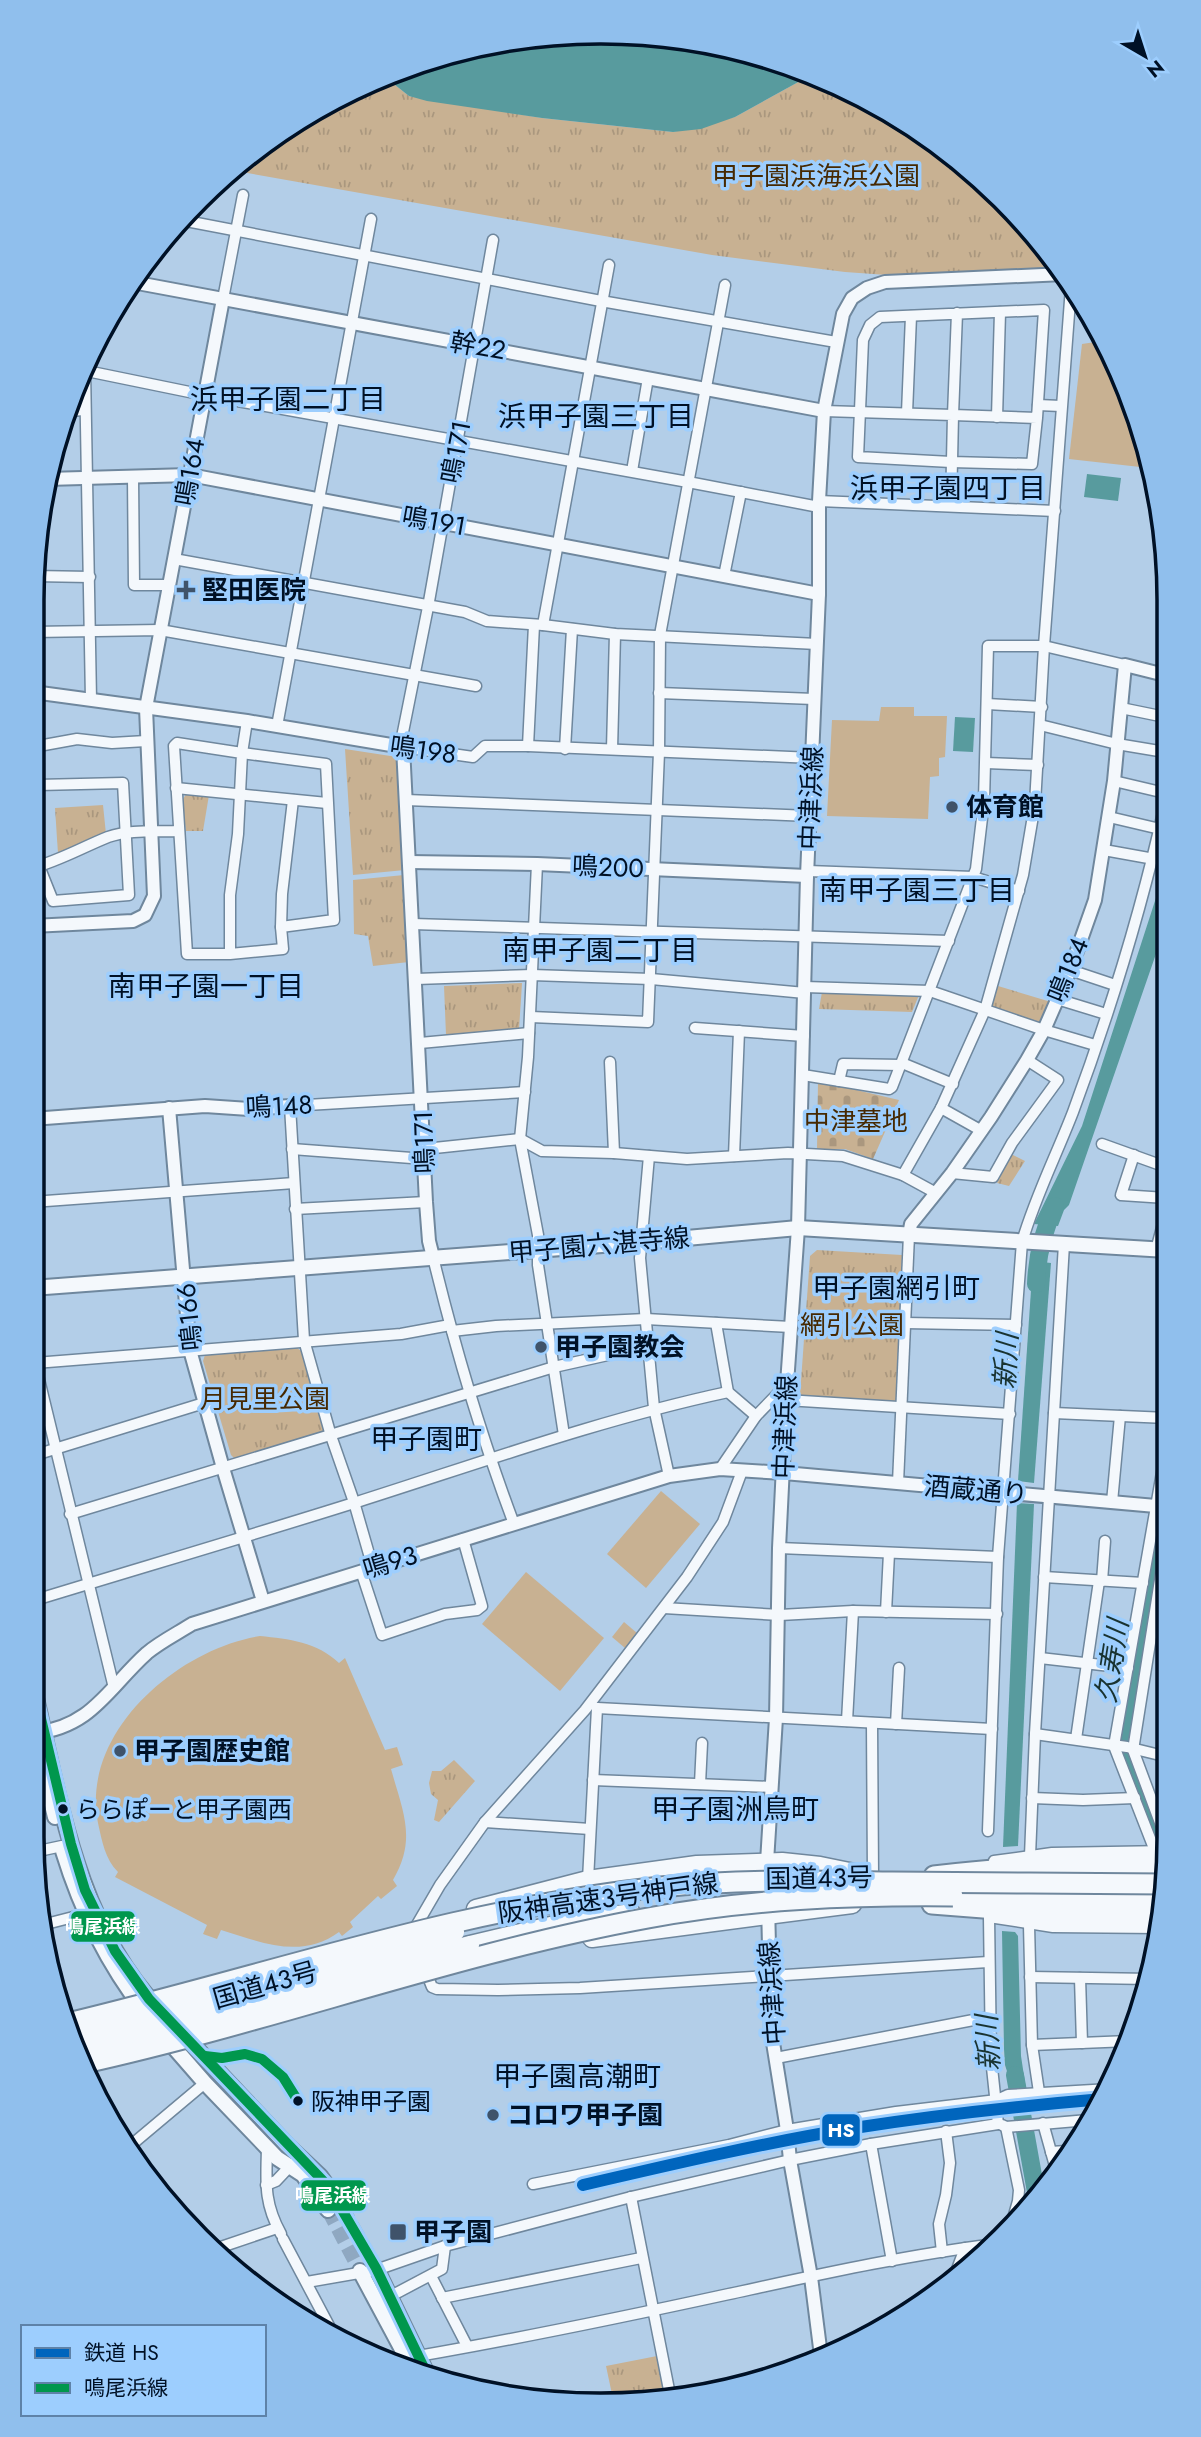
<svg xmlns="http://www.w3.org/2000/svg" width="1201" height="2437" viewBox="0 0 1201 2437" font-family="Jost,'Noto Sans JP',sans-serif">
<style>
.green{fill:#c8b192}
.cemetery{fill:url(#cemetery-stones)}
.park{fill:url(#park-tufts)}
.water{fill:#589b9e}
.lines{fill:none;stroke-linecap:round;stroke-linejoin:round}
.river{stroke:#589b9e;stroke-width:18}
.secondary-tunnel{stroke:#8fa8c1;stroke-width:14;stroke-dasharray:14 7;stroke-linecap:butt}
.minor-casing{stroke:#6f879d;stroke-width:13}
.tertiary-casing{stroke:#6f879d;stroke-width:16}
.secondary-casing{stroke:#6f879d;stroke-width:18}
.trunk-casing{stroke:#6f879d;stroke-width:21}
.motorway-casing{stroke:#6f879d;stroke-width:23}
.minor{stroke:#f4f8fc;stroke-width:10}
.tertiary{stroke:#f4f8fc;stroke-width:12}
.secondary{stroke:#f4f8fc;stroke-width:14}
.trunk{stroke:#f4f8fc;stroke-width:18}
.motorway{stroke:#f4f8fc;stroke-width:19}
.trunk-bridge-casing{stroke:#6f879d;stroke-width:21;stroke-linecap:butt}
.motorway-bridge-casing{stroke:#6f879d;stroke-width:23;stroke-linecap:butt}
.trunk-bridge{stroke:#f4f8fc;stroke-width:18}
.motorway-bridge{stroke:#f4f8fc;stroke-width:19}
.bus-1-casing{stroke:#9dcefe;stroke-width:16}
.bus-1{stroke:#00974d;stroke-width:10}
.rail-1-casing{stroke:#9dcefe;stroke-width:18}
.rail-1{stroke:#0065bd;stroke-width:12}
.poi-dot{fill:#3f536a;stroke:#9dcefe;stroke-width:2.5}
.bus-dot{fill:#001126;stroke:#9dcefe;stroke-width:2.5}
.labels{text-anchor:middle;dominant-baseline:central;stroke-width:7;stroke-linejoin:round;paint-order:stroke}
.bus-label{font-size:24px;fill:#001126;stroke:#9dcefe;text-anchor:start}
.park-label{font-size:26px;fill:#462902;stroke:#9dcefe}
.street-label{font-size:26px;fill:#001126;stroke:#9dcefe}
.poi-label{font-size:26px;font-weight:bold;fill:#001126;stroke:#9dcefe;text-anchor:start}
.neighbourhood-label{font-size:28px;fill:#001126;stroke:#9dcefe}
.water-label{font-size:28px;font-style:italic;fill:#193331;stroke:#9dcefe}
.rim{fill:none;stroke:#001126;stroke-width:3.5}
.line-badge{stroke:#9dcefe;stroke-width:2.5}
.badge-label{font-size:19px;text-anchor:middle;font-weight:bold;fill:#fff}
</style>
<defs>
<pattern id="cemetery-stones" width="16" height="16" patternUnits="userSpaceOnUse" patternTransform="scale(1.75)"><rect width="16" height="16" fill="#c8b192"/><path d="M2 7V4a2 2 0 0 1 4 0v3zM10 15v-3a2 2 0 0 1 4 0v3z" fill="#aa977e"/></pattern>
<pattern id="park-tufts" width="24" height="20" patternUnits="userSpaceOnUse" patternTransform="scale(1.75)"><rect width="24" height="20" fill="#c8b192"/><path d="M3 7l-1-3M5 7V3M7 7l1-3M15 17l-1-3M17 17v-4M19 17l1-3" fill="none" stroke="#aa977e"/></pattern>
</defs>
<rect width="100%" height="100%" fill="#b3cee8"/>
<g class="green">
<path d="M1102,341L1126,383L1149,468L1069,459L1082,344Z"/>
<path d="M881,707H914V716H947L945,757L939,758V776L930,777L928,819L827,816L832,720L879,721Z"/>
<path d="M661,1491L700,1524L646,1588L607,1554Z"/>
<path d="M526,1572L604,1638L560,1691L482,1624Z"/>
<path d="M624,1622L637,1633L625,1648L612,1637Z"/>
<path d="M260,1636C289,1639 317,1642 339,1663L345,1658L385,1750L397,1747L403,1765L391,1769C403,1812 417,1839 393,1880L397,1886L381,1899L378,1896L350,1922L353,1927L342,1936L339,1932C301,1960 261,1942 221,1930L217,1939L203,1934L207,1925L115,1877L118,1872C105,1859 102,1841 98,1823C80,1732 178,1649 260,1636Z"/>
</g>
<path class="cemetery" d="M818,1081L899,1100L873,1159L845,1149H817Z"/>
<g class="park">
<path d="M811,75L852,90L975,172L1052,254L1060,268L887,275L845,272L712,255L230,170L316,108L385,77L409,96L542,118L673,132L735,117Z"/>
<path d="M345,749L397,757L405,870L353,875Z"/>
<path d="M186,794L209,795L203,831H186L182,801Z"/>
<path d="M103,805L106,834L58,854L55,808Z"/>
<path d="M404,875L409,962L373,966L368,936L354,934L353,880Z"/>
<path d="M522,983L519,1030L446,1035L444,986Z"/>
<path d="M998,986L1051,1002L1040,1022L1034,1023L995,1009L992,1004Z"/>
<path d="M822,992L919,995L912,1012L819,1009Z"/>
<path d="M1011,1154L1025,1161L1009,1186L997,1183Z"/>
<path d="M817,1250L902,1255L897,1400L893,1402L800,1395L810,1256Z"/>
<path d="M296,1347L301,1351L325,1429L323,1434L236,1460L231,1455L203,1361L205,1355Z"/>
<path d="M454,1760L475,1781L439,1822L434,1820L438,1800L431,1794L429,1783L432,1771H441Z"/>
<path d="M657,2356L666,2400L613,2399L606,2366Z"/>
</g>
<g class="water">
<path d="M637,33L747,51L811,75L735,117L701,129L673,132L542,118L427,101L409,96L385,77L417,62L526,36Z"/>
<path d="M1087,474L1121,478L1118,501L1084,497Z"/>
<path d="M955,717L975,718L973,752L953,751Z"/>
<path d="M1166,867V925L1069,1205L1064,1210L1058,1226L1034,1224L1082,1126Z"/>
<path d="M1033,1261L1051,1263L1034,1483L1018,1481Z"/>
<path d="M1017,1503L1034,1504L1018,1846L1003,1847Z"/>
<path d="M1002,1931L1015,1932L1018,1936L1021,2056L1026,2089L1013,2090L1005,2065L1004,2049Z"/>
</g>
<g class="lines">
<g class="river">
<path d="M1036,1284C1037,1257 1043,1231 1055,1206"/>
<path d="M1159,1842L1124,1753L1167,1483"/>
<path d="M1015,2075L1036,2192"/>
</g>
<g class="secondary-tunnel">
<path d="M342,2207L376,2268"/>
<path d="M328,2210L360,2271"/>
</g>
<g class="minor-casing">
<g id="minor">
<path d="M181,220L601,301L836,342"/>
<path d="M223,299L243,195"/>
<path d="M957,313L953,415L1037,418L1032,464L951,462L858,457L863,340L870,325L880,317L1044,310L1037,418"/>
<path d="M88,355L85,370L91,700"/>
<path d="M82,370L204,395L688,482L819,507"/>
<path d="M1038,405L1061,406"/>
<path d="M67,411L85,410"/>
<path d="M824,411L953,415L951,506"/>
<path d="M907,413L911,316"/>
<path d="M997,417L1000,312"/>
<path d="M632,471L648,378"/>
<path d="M133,477L134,585H169"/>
<path d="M819,501L1055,511"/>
<path d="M34,558V576L90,577"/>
<path d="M174,559L465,612L487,621L543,625L615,634L817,644"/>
<path d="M724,576L741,492"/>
<path d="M543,625L609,265"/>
<path d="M33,632L160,630L476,686"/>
<path d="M659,693L814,699"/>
<path d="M987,704L1042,707"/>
<path d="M1121,708L1165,717"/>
<path d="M1040,725L1117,744L1165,752"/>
<path d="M277,726L371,219"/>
<path d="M33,744V747L77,739L112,743L146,741"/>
<path d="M528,746L534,625"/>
<path d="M400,747L428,607L493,240"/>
<path d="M403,747L473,757L485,746H528L813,758"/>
<path d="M565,749L572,629"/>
<path d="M612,749L615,634"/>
<path d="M986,763L1038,765"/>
<path d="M1114,781L1165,793"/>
<path d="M123,783L129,895L53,901L39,866L34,789L38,785Z"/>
<path d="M176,788L327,803"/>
<path d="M406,800L810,816"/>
<path d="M1109,817L1160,829"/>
<path d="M1104,850L1154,859"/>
<path d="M537,864L528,1057L520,1139L538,1235V1265L564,1435"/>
<path d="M32,868C59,861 83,847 108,837C130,829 156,832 179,831"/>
<path d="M808,871L973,877L1019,891"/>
<path d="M413,924L949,941"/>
<path d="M281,927L282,894L293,800"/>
<path d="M230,954V895L238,834L242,753L326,764L334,920L281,927L283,949L230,954H187L174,746L177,743L242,753L247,721"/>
<path d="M1070,970L1115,985"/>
<path d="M416,979L532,975L651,979L805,993"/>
<path d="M805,987L930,991L1044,1030L1095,1045"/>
<path d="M1057,999L1106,1014"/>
<path d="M531,1017L648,1022L659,752L660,635L725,285"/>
<path d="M695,1028L804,1036"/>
<path d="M420,1043L529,1033"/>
<path d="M610,1062L614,1153"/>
<path d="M902,1063L953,1084"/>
<path d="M803,1075L889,1089L892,1087L976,869L984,801L988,646H1044L1125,665"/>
<path d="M839,1081L843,1064L901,1065"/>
<path d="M941,1108L982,1131"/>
<path d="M1102,1144L1166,1167"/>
<path d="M292,1149L425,1159"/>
<path d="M425,1149L520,1139L542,1151L614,1153L687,1159L788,1153L843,1156L903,1175L936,1193"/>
<path d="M1134,1155L1121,1195L1166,1198"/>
<path d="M649,1156L640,1258L654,1408L669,1476"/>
<path d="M734,1156L739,1031"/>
<path d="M952,1173L993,1177L1012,1143L1058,1080L1027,1060"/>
<path d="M903,1175L941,1108L985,1010L1023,875L1035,804L1044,646L1071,287"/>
<path d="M32,1202L294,1183"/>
<path d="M295,1209L426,1202"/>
<path d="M1156,1250L1167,1209"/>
<path d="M433,1257C455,1348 481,1436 514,1524"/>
<path d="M32,1321L35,1363L114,1688"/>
<path d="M716,1323L728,1392L756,1416"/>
<path d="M905,1323L1016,1325"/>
<path d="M452,1331L496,1326L646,1319L791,1327"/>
<path d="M35,1363L401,1334L450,1325"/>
<path d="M786,1400L1010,1414"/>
<path d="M1054,1413L1167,1418"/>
<path d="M32,1456L204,1403"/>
<path d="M720,1469L756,1416L787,1384"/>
<path d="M898,1483L909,1235"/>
<path d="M1112,1502L1120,1416"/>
<path d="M70,1514L554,1367L648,1346"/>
<path d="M1167,1536L1133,1750L1168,1844"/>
<path d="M779,1548L998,1557"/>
<path d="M373,1568L354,1502L331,1436L304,1340L290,1106L525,1092"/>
<path d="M361,1571L382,1635L445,1614L477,1610L482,1606L463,1539"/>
<path d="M1044,1577L1143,1583"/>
<path d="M1102,1581L1105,1541"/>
<path d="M32,1601C140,1568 249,1536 357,1502C480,1463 602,1419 728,1392"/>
<path d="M664,1608L780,1615L853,1611L997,1614"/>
<path d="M886,1612L889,1553"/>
<path d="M1040,1658L1128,1668"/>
<path d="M597,1708L992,1729"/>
<path d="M847,1721L853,1611"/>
<path d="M872,1723L873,1877"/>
<path d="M896,1724L899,1668"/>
<path d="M1035,1734L1127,1747L1168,1757"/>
<path d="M1076,1739L1099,1581"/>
<path d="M593,1780L772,1787"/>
<path d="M700,1784L702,1743"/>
<path d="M1032,1798L1083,1800L1135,1798"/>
<path d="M485,1822L590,1829"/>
<path d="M988,1831L998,1557L1022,1242C1035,1197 1056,1156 1073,1112C1110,1012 1142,908 1165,804"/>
<path d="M1155,1851L1114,1746L1167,1444"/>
<path d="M34,1852L62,1846"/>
<path d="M1030,1856L1035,1734L1064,1244"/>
<path d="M994,1861L1052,1853L1168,1851"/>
<path d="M588,1880L597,1708"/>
<path d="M989,1917L1053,1927L1159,1928"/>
<path d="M989,1917L991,2058L998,2124"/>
<path d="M46,1924L85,1914"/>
<path d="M1029,1925L1032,2045L1039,2092"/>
<path d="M415,1928L440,1885L485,1822L585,1710L687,1577L723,1522L742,1471"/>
<path d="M428,1977L432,1987L437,1989L498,1990L580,1988L988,1962"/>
<path d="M1030,1977L1151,1979"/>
<path d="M1080,1978L1082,2043"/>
<path d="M1032,2045L1129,2041"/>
<path d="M776,2058L989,2017"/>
<path d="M1043,2123L1055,2166"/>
<path d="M1002,2125L1006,2127L1088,2120"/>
<path d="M1006,2127L1019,2190L1018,2201L1010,2229"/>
<path d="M871,2144L892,2261"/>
<path d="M130,2146L205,2083"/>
<path d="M267,2149C266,2184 264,2203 281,2234"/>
<path d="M1051,2152L1066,2151"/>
<path d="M533,2184L729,2145L787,2130L896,2112L997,2100L1008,2095L1110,2089"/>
<path d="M266,2185L276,2181L292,2164"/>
<path d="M631,2197L671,2400"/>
<path d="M283,2239L335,2337"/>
<path d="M218,2248L277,2228"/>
<path d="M942,2252L939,2224L946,2195L950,2163L946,2131"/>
<path d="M956,2272L965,2248"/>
<path d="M431,2276L467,2346"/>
<path d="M307,2282L376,2270L445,2246L631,2197L790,2160L871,2144L998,2124"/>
<path d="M389,2297L442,2269L445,2246"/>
<path d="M442,2298L641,2258"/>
<path d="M383,2362C499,2343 614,2319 729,2294C817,2275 906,2255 996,2244"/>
</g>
</g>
<g class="tertiary-casing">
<g id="tertiary">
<path d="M132,282L824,411"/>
<path d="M47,479L190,475L819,594"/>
<path d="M33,692L247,721L403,747L426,1202L429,1241L433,1257"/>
<path d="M409,862L537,864L807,876"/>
<path d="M32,926L133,921L145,915L154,896L146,708L223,299"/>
<path d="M169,1108L190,1350L223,1468L263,1601"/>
<path d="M32,1119L205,1106L249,1109L290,1106"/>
<path d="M909,1235L911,1224L952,1173L991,1117L1027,1060L1044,1030L1071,968L1095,900L1114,781L1125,665L1165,675"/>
<path d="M35,1733C92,1727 109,1687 147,1653C160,1642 178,1633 192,1624L669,1476L720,1469L784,1473L1167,1507"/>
<path d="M821,2356L811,2277L790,2160L787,2130L771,2030L767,1862L776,1718L779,1548L787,1384L798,1228L807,876L819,594V501L824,411L843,314L852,298L867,288L885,282L1064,274"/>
</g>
</g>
<g class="secondary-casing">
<g id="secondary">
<path d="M32,1288L642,1242L798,1228L1167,1250"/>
<path d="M32,1681C59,1793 75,1921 158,2008"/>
<path d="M32,1723L55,1817"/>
<path d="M63,1851C81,1910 107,1963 145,2012"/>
<path d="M182,2033L287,2145L320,2176L342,2207"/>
<path d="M164,2036L205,2083L277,2158L303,2175L328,2210"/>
<path d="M376,2268L428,2376"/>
<path d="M360,2271L414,2372"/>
</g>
</g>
<g class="trunk-casing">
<g id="trunk">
<path d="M959,1898L1163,1904"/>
<path d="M476,1909L588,1880L697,1865L782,1862L820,1866L869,1876"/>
<path d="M592,1938L852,1904"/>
<path d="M470,1945L555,1925L631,1913"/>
</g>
</g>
<g class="motorway-casing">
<g id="motorway">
<path d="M934,1876C1012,1866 1090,1864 1168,1864"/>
<path d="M932,1904L1085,1916L1161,1917"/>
</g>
</g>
<use href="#minor" class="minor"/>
<use href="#tertiary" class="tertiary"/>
<use href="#secondary" class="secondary"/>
<use href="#trunk" class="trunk"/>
<use href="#motorway" class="motorway"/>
<g class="trunk-bridge-casing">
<g id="trunk-bridge">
<path d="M70,2035L163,2014L455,1932"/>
<path d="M78,2049L470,1945"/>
</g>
</g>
<g class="motorway-bridge-casing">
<g id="motorway-bridge">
<path d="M64,2024C263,1977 457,1908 661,1887C737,1879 814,1881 891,1882C983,1883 1075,1883 1167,1884"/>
<path d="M85,2063C274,2021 457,1953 648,1918C748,1899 851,1895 953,1896"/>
</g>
</g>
<use href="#trunk-bridge" class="trunk-bridge"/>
<use href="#motorway-bridge" class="motorway-bridge"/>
<g class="bus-1-casing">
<g id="bus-1">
<path d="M32,1681L71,1844L85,1890L115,1951L149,1999L328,2186L376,2268L428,2376"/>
<path d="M205,2056L222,2058L245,2054L262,2059L283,2077L298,2101"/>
</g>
</g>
<use href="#bus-1" class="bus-1"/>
<g class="rail-1-casing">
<path id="rail-1" d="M583,2185C673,2164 763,2143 854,2128C937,2115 1020,2106 1103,2099"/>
</g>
<use href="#rail-1" class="rail-1"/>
</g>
<g class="poi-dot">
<path d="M182.5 579.5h7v7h7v7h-7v7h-7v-7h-7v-7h7z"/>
<circle cx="952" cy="807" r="7"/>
<circle cx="541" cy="1347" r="7"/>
<circle cx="120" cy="1751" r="7"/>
<circle cx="493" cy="2115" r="7"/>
<rect x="389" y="2223" width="18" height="18" rx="3.5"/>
</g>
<g class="bus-dot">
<circle cx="63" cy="1809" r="6"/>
<circle cx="298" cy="2101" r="6"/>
</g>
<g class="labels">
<g class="bus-label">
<text x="76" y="1809">ららぽーと甲子園西</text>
<text x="311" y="2101">阪神甲子園</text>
</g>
<g class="park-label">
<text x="816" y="176">甲子園浜海浜公園</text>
<text x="856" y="1121">中津墓地</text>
<text x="852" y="1325">網引公園</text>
<text x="265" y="1399">月見里公園</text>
</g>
<g class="street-label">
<text transform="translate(478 346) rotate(10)">幹２２</text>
<text transform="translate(456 452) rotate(-79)">鳴171</text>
<text transform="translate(190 472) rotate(-80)">鳴164</text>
<text transform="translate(434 521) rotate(10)">鳴191</text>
<text transform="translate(423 750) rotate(8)">鳴198</text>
<text transform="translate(811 798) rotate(-88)">中津浜線</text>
<text transform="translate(608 867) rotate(2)">鳴200</text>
<text transform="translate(1068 970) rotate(-68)">鳴184</text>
<text transform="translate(279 1106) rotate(-3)">鳴148</text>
<text transform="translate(424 1142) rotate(-92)">鳴171</text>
<text transform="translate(599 1245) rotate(-5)">甲子園六湛寺線</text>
<text transform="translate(189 1317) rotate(-96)">鳴166</text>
<text transform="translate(785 1427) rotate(-88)">中津浜線</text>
<text transform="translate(976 1490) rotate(5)">酒蔵通り</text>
<text transform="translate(390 1562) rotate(-17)">鳴93</text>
<text transform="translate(819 1878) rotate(-1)">国道43号</text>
<text transform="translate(608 1898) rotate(-8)">阪神高速3号神戸線</text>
<text transform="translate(265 1985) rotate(-16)">国道43号</text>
<text transform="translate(772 1993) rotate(-94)">中津浜線</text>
</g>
<g class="poi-label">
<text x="202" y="590">堅田医院</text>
<text x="966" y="807">体育館</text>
<text x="555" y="1347">甲子園教会</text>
<text x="134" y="1751">甲子園歴史館</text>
<text x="507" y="2115">コロワ甲子園</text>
<text x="414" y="2232">甲子園</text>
</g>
<g class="neighbourhood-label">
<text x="288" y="399">浜甲子園二丁目</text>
<text x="596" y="416">浜甲子園三丁目</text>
<text x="948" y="488">浜甲子園四丁目</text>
<text x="917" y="890">南甲子園三丁目</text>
<text x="600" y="950">南甲子園二丁目</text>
<text x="206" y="986">南甲子園一丁目</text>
<text x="896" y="1288">甲子園網引町</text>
<text x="426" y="1439">甲子園町</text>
<text x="735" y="1809">甲子園洲鳥町</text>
<text x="577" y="2076">甲子園高潮町</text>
</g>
<g class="water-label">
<text transform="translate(1006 1361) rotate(-87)">新川</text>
<text transform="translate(1112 1661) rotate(-81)">久寿川</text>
<text transform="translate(988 2043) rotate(-93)">新川</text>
</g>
</g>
<path d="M0 0H1201V2437H0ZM600 44H601A556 556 0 0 1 1157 600V1837A556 556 0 0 1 601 2393H600A556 556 0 0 1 44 1837V600A556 556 0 0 1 600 44Z" fill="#90bfed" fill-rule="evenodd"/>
<path class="rim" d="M600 44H601A556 556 0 0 1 1157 600V1837A556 556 0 0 1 601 2393H600A556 556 0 0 1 44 1837V600A556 556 0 0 1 600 44Z"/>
<g class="line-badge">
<rect x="70" y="1910" width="66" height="33" rx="7" fill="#00974d"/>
<rect x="821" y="2113" width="40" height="34" rx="7" fill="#0065bd"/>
<rect x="300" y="2179" width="67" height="33" rx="7" fill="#00974d"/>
</g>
<g class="badge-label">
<text x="103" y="1933">鳴尾浜線</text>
<text x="841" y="2137">HS</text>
<text x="333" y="2202">鳴尾浜線</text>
</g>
<rect x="21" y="2325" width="245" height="91" fill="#9dcefe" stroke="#5e82a8" stroke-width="2"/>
<rect x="35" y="2348" width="35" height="10" fill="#0065bd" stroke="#5e82a8" stroke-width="2"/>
<text x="84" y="2360" font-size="21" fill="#001126">鉄道 HS</text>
<rect x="35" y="2383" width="35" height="10" fill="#00974d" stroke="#5e82a8" stroke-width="2"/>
<text x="84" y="2395" font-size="21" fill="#001126">鳴尾浜線</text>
<g transform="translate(1145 56) rotate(141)" stroke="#9dcefe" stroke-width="5" paint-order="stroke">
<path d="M0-5L12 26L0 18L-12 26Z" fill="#001126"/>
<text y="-10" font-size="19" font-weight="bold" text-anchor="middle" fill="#001126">N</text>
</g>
</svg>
